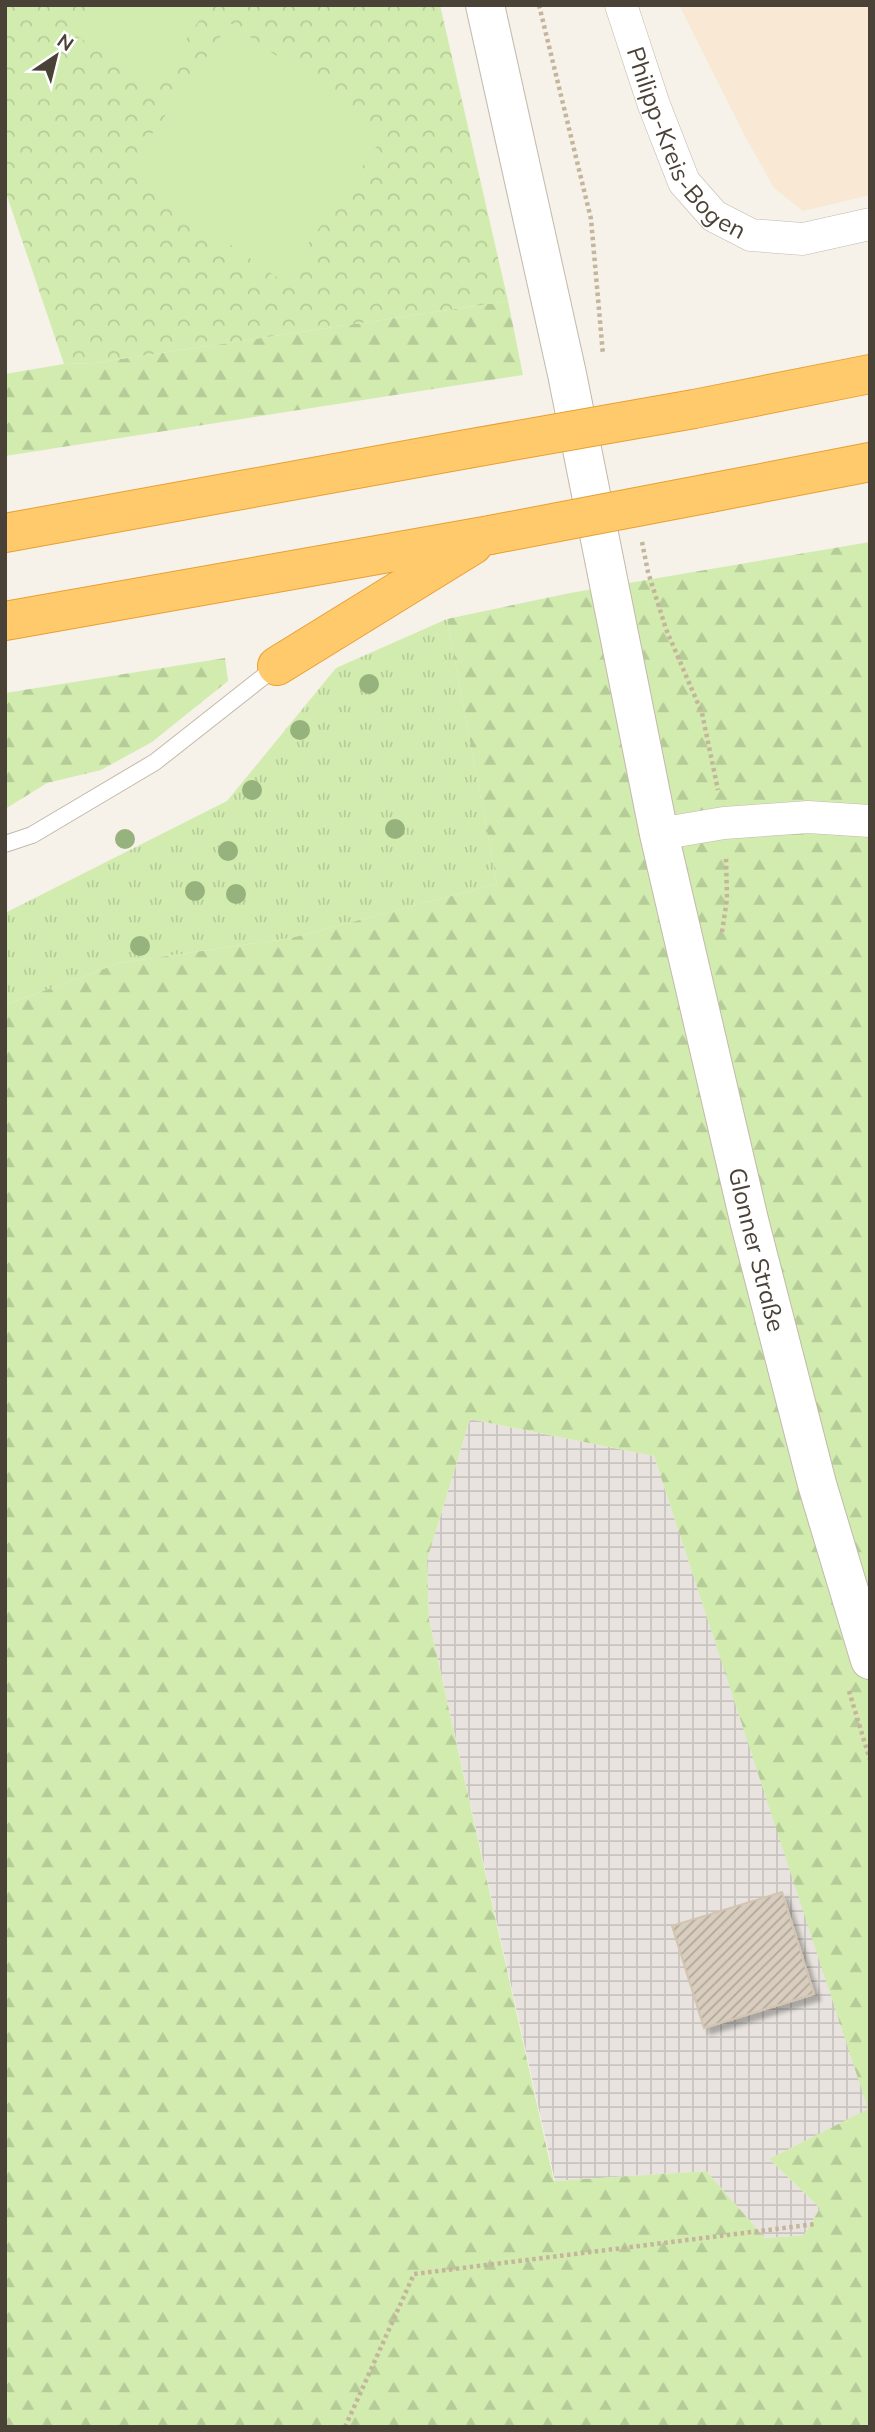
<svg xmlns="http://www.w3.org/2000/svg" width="875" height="2432" viewBox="0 0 875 2432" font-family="Mulish,sans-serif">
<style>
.commercial{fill:#f8e8d4}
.industrial{fill:url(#industrial-grid)}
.grass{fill:url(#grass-tufts)}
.forest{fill:url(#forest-firs);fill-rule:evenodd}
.park{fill:url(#park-crowns)}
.garden{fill:#d2ecb0}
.building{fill:url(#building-hatch);stroke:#d3c5b0;stroke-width:2;filter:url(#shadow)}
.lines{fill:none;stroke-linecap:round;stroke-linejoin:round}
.service-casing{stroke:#c2b9ab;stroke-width:18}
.minor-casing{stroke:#c2b9ab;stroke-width:33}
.tertiary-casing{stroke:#c2b9ab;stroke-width:40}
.motorway-casing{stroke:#e8a031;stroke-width:40}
.path{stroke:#c5b59b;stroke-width:4.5;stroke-dasharray:3.5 3.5;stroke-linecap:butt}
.service{stroke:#fff;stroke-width:16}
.minor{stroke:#fff;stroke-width:32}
.tertiary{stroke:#fff;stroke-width:38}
.motorway{stroke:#ffca6b;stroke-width:38}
.motorway-bridge-casing{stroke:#e8a031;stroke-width:40;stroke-linecap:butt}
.motorway-bridge{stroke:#ffca6b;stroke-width:38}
.tree{fill:#97b37d}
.labels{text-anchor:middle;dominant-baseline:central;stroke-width:7;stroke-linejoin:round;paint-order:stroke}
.street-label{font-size:24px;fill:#4a4237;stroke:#fff}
</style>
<defs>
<pattern id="industrial-grid" width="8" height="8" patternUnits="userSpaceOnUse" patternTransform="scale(1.75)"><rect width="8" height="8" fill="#e8e3de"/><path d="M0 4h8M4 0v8" fill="none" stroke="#c8c4bf"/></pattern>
<pattern id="grass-tufts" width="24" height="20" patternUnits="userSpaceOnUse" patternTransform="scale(1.75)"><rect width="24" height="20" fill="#d2ecb0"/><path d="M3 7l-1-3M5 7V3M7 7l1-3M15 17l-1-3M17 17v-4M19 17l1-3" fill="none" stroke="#b6cc98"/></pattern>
<pattern id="forest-firs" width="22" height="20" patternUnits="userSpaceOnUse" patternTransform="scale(1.75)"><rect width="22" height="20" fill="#d2ecb0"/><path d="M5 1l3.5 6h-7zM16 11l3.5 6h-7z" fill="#b6cc98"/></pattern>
<pattern id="park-crowns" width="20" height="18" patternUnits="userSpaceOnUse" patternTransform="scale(1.75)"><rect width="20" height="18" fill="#d2ecb0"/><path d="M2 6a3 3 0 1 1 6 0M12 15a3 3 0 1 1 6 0" fill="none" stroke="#b6cc98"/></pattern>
<pattern id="building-hatch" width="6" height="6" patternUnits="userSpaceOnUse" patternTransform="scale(1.75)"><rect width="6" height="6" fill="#d8cdbe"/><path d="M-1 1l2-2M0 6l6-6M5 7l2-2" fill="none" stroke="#b1a89b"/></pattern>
<filter id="shadow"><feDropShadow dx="6" dy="6" stdDeviation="2" flood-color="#0004"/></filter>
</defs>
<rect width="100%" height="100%" fill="#f6f1e9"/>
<path class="commercial" d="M679,5H870V195L803,211L774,188L745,136Z"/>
<path class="industrial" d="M470,1419L654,1456L869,2109L769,2159L820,2208L804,2235L765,2238L706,2171L555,2181L429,1620L427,1560Z"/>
<path class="grass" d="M447,619L497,884L291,938L120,963L5,1005V913L227,801L336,668Z"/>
<g class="forest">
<path d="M508,301L523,375L5,456V374L64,364L94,363Z"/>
<path d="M870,542V2427H5V1005L120,963L291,938L497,884L447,619L570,593ZM470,1419L654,1456L868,2109L769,2159L820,2208L804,2235L765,2238L706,2171L554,2181L429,1620L427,1560Z"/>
<path d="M225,658L228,681L152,742L101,770L47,783L5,809V693Z"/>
</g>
<path class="park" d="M5,5H440L508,301L94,363L64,364L5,190Z"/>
<g class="garden">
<path d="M92,5H210L152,88L73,33Z"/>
<path d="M230,23L386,133L282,281L126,171Z"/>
</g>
<path class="building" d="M782,1892L814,1994L704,2028L672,1926Z"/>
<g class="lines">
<g class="service-casing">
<path id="service" d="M5,844L32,835L155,762L277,666"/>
</g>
<g class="minor-casing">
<g id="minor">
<path id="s1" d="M621,5L654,105L684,182L714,216L751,235L803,239L870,224"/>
<path d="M659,834L724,823L808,817L870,821"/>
</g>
</g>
<g class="tertiary-casing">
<g id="tertiary">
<path id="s2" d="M485,5L567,374L659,834L749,1220L817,1484L870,1660"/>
</g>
</g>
<g class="motorway-casing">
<g id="motorway">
<path d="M694,409L870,374"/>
<path d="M710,493L870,462"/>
<path d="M5,533L467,449"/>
<path d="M5,621L490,535"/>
<path d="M277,666L473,545"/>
</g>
</g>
<g class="path">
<path d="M539,5L591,219L603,355"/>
<path d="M642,542L648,572L666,629L702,713L718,790"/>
<path d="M722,932L727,899L726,857"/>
<path d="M849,1691L870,1760"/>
<path d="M345,2427L414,2274L816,2224"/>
</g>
<use href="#service" class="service"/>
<use href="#minor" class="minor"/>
<use href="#tertiary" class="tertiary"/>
<use href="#motorway" class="motorway"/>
<g class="motorway-bridge-casing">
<g id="motorway-bridge">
<path d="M467,449L694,409"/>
<path d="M490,535L710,493"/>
</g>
</g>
<use href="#motorway-bridge" class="motorway-bridge"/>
</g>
<g class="tree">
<circle cx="369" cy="684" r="10"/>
<circle cx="300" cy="730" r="10"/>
<circle cx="252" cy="790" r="10"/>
<circle cx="395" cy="829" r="10"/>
<circle cx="125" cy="839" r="10"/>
<circle cx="228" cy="851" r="10"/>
<circle cx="195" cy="891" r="10"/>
<circle cx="236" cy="894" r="10"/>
<circle cx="140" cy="946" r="10"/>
</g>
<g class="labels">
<g class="street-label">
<text stroke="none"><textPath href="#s1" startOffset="156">Philipp-Kreis-Bogen</textPath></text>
<text stroke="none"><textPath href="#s2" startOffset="1274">Glonner Straße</textPath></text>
</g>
</g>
<rect width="875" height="2432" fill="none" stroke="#4a4237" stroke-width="14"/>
<g transform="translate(56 56) rotate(35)" stroke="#ffffff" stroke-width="5" paint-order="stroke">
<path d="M0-5L12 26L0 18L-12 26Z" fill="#4a4237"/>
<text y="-10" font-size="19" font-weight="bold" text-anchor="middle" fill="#4a4237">N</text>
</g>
</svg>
